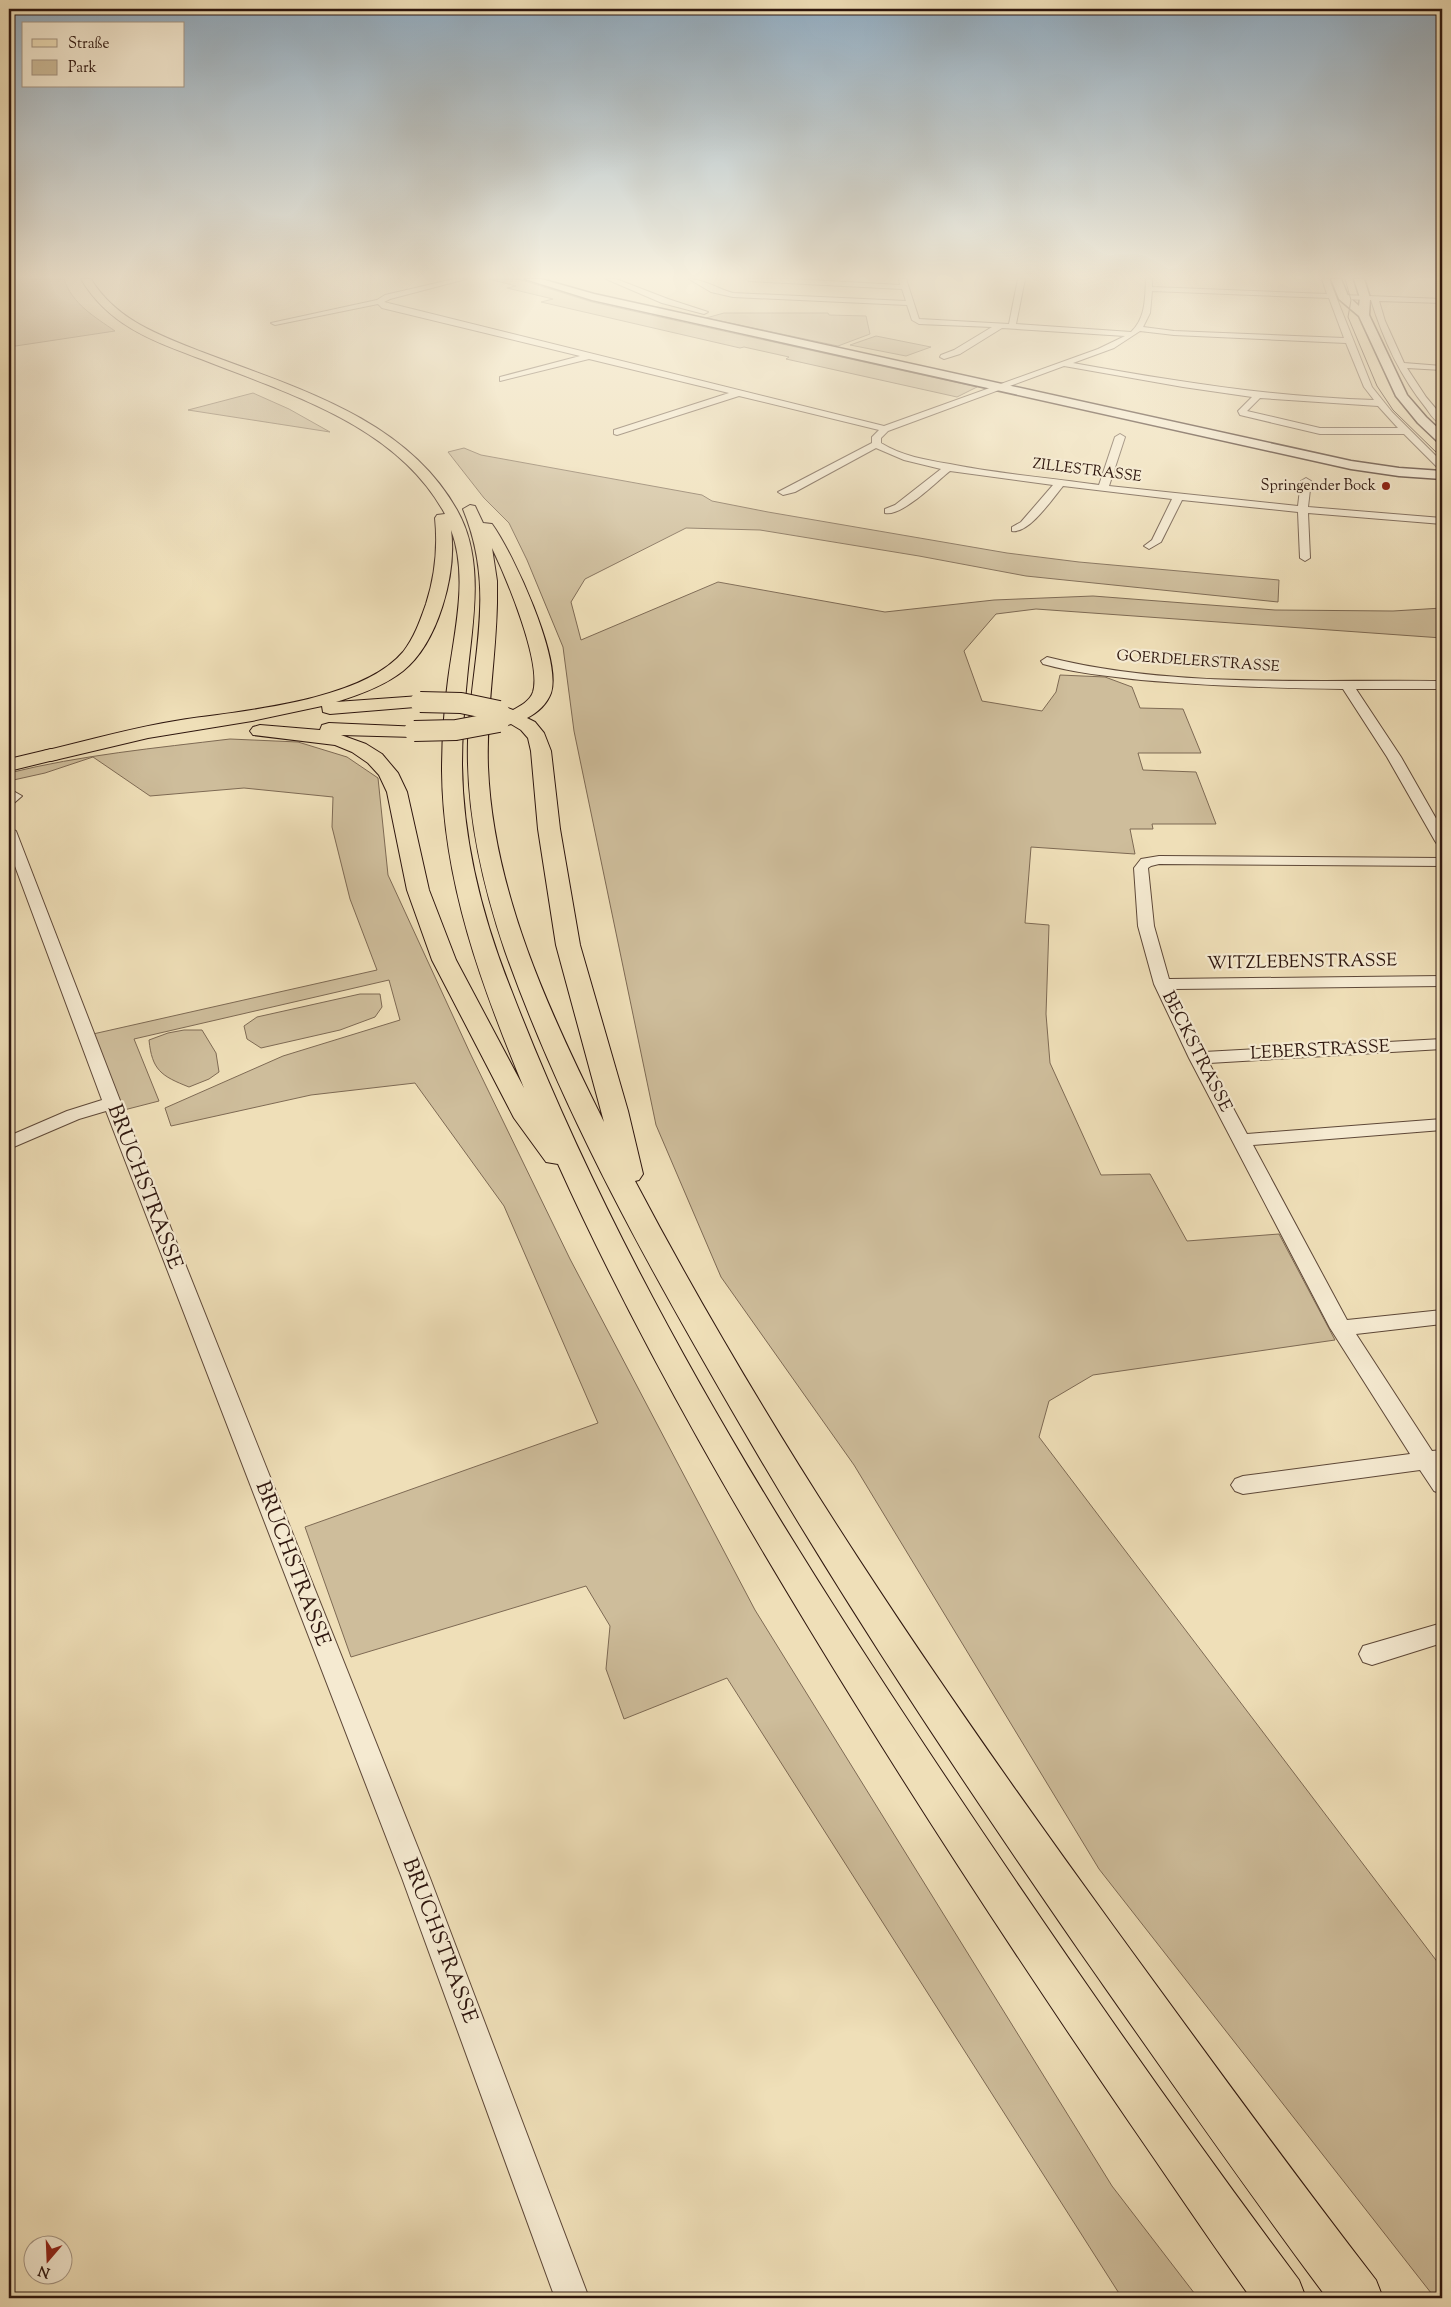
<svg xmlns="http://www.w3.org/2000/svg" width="1451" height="2307" viewBox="0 0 1451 2307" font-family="'Sorts Mill Goudy',serif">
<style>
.green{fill:#cebd9b;stroke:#7e6a54}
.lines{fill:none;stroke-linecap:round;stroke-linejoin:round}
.street-casing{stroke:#5e4838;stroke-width:2}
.secondary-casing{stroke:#2e160e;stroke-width:3}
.primary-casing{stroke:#2e160e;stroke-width:2}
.highway-casing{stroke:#2e160e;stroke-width:2}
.street{fill:#f5ead1;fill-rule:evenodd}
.secondary{fill:#f5ead1;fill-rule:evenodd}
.primary{fill:#efdfb8;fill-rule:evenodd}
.highway{fill:#efdfb8;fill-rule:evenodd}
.tram{stroke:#2e160e;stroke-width:1}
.highway-bridge-casing{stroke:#2e160e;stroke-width:22;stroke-linecap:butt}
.highway-bridge{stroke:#efdfb8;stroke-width:20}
.poi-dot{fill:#8f2418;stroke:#f5ead1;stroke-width:2}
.labels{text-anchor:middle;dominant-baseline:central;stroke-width:4.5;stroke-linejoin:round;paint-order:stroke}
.far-street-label{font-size:15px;fill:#2e160e;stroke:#f5ead1}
.far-poi-label{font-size:15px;fill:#2e160e;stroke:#f5ead1;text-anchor:end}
.street-label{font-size:18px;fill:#2e160e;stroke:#f5ead1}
.near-street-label{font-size:21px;fill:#2e160e;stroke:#f5ead1}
</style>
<rect width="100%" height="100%" fill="#efdfb8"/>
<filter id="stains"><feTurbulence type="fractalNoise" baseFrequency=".004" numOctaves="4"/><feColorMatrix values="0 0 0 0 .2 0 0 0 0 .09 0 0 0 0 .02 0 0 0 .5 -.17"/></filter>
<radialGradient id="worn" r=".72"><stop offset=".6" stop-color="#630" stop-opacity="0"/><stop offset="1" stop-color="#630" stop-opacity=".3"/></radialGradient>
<g class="green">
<path d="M9,279H64C72,304 95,317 115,331L9,347Z"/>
<path d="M489,279H518L592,302L977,387L957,397L786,359L789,357L744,347L740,348L541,302L553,299L507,288L516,286Z"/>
<path d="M724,313H828L829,315L866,316L870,334L838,346L706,318Z"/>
<path d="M876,336L931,347L906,356L850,345Z"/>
<path d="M253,393L289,409L330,432L188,410Z"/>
<path d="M464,448L481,455L702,495L712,501L768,512L1007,553L1079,562L1279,580L1278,602L1026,576L919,556L760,530L686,528L585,579L571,602L581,640L718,582L885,612L994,600L1093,596L1275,610L1393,611L1442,608V638L1036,609L996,614L964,651L982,701L1042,711L1056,692L1060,675L1105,677L1132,687L1140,708L1183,709L1201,753H1138L1143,770L1196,772L1216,824H1152L1153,829H1130L1135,854L1031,847L1025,923L1049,925L1046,1014L1050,1063L1101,1175L1150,1174L1187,1241L1279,1234L1335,1340L1093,1375L1049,1401L1039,1437L1442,1968V2298H1435L1099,1869L854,1465L721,1277L656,1125L574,731L563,647L527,560L509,523L484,498L448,452Z"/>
<path d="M230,739L298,742L347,757L378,778L388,875L470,1053L570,1259L755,1610L1112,2186L1198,2298H1122L727,1678L624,1719L606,1669L610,1626L586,1586L351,1657L305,1527L598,1423L504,1206L415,1083L311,1095L171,1126L165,1108L283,1056L400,1020L389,980L134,1039L159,1101L124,1110L93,1034L377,970L350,899L332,827L333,797L244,788L150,796L93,757L45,773L9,781V773C81,755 156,748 230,739Z"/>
<path d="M360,994H380L382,1007L375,1017L340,1030L261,1048L247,1039L244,1026L257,1017Z"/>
<path d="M184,1030H202L216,1053L219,1072L209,1079L189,1087C161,1076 152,1070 149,1040L168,1033Z"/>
</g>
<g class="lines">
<g class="street-casing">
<g id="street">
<path d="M454,279H466L390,299L384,302L884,426L1098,349L1125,336L1002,328L960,354L944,359L940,357L941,355L954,350L992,327L919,324L912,320L907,305L733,297L711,292L689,279C704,279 718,289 733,293L906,301L902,289L749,281L746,279H792L900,285L899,279H906L919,319L1009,324L1018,279H1025L1016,324L1131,332C1146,318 1145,298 1146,279H1152V287L1327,294L1322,279H1329L1372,387L1392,412L1442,462V470L1439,469L1404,434H1320L1240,415L1238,411L1252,397L1183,387L1064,366L888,431L881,438V443C902,456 926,460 950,464C999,474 1050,478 1099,485L1115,437L1120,434L1125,437L1109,486L1298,506L1301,481L1306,478L1311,481L1308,507L1442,518V524L1308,513L1310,558L1305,561L1300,558L1298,512L1182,500L1161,542L1149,549L1144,546L1152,540L1172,499L1063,486C1053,498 1029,534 1012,531V527L1021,522L1053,485L950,471C937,481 902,517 885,513V509L895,505L941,469L904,460L876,448L795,492L783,495L778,492L872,443V437L879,430L739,396L617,435L614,434V430L729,393L589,359L500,381V377L580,356L382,308L378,304L275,325L271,323L377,300L385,295ZM1152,291L1329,298L1344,338L1174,331L1143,327L1150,313ZM1140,331L1174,335L1346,343L1364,387L1374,400C1272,397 1173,381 1073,363L1114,348ZM1260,398L1378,406L1398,428H1320L1247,411Z"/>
<path d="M606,279H616L668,299L708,312L704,314L662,303Z"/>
<path d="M1343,295L1442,299V303L1379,301L1385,321L1404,363L1442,366V370L1407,368L1426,397L1442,416V424C1435,422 1430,414 1426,408C1400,376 1383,339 1371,300L1340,299L1339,297Z"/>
<path d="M1047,657C1174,689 1313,679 1442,681V689H1356L1401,757L1442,829V845L1437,844L1435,841L1387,757L1343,689C1276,688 1208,686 1141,680C1107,676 1075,673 1043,664L1041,661Z"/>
<path d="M15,792L22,796L14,803L9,804V794Z"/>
<path d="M9,827L16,831L121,1103L430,1878L589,2298H555L402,1878L106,1111L79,1119L9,1149V1136L67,1111L102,1100L9,850Z"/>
<path d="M1159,856L1442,858V866L1159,864L1151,866L1148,868L1154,926L1169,979L1442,976V986L1173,989L1204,1052L1442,1039V1049L1209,1063L1247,1134L1442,1119V1130L1253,1145L1347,1320L1442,1310V1324L1356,1334L1432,1451L1442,1450V1494L1434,1491L1420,1470L1243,1494L1235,1491L1231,1485L1235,1479L1243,1476L1410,1454L1330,1328L1189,1058L1154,984L1138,926L1134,868L1141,859Z"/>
<path d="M1442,1623V1643L1372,1665L1363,1662L1359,1654L1363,1646Z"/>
</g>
</g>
<g class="secondary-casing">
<g id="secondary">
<path d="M525,279H541L594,294L1351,461L1399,468L1442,471V479L1399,476L1351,469L592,300Z"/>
<path d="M1331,279H1341L1348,296L1359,306L1360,298L1354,279H1364L1370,298L1369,315L1407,395L1426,417L1442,432V442L1437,441L1418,423L1396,396L1359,316L1339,299Z"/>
</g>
</g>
<g class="primary-casing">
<path id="primary" d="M51,749L58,751L61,755L58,759L9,771V759Z"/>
</g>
<g class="highway-casing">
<g id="highway">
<path d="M81,279H91C116,320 159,335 202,352C294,387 406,418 457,510C486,561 472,624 467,679C464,708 462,736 462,765C463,843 483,920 512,992C615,1260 767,1508 925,1746C1045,1927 1169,2106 1299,2280L1306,2298H1251C1209,2240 1170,2181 1129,2122C1036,1986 945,1848 858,1708C749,1532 643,1352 558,1164L546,1162L514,1118L432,960L407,890L387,792L379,775L368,763L352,752L335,745L253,735L250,731L253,727L260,725L320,730L322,725L329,723L421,727L424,731L421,735L414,737L341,735L366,744L382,754L398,773L407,792L429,890L456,960L524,1088C482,987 443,882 442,771C442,741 444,710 448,680C454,633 469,577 451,530C457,574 438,643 403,671C384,686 359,695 336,702L420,696L427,698L429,702L427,706L330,714L323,712L322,706L252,721L148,738L51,761L44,759L41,755L44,751C90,740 135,727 181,720C242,711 362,701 403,652C414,638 420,621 426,604C435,576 438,547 435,518L437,515L445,514C397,425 289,394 201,359C153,341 109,326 81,279Z"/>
<path d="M470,505L475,506L483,523L492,524C513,553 562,659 551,693C547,704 537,713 527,718L535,722L544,733L551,751L560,829L580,945L628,1111L643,1174L639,1180L635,1181C773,1443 940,1688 1114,1927C1200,2045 1286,2164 1376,2280L1383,2298H1327C1242,2184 1160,2066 1078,1949C960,1778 845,1605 741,1426C652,1273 564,1117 505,951C482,883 466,812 468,741C471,657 497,592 463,509ZM492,548C506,577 542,662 533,692C530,701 520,706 513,710L500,705L493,707L491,711L497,717L490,722L492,726L499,728L511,724L521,730L528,738L531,751L538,829L556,945L604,1122C549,1012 493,891 488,767C486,712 496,658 497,603V581Z"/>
</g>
</g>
<use href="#street" class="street"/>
<use href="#secondary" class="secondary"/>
<use href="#primary" class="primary"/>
<use href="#highway" class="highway"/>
<path class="tram" d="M1345,279L1351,300L1348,317L1377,386L1393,410L1442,458"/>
<g class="highway-bridge-casing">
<g id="highway-bridge">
<path d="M420,702L461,703L499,711"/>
<path d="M414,731L456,730L499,722"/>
</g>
</g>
<use href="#highway-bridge" class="highway-bridge"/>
</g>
<linearGradient id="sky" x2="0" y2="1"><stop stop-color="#90aabe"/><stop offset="0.46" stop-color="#f8f1df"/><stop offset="1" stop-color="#f8f1df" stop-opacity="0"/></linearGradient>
<rect width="1451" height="602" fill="url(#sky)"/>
<circle class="poi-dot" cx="1386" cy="486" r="5"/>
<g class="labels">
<g class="far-street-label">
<text transform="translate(1087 471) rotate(7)">ZILLESTRASSE</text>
<text transform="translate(1198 662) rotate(4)">GOERDELERSTRASSE</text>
</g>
<g class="far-poi-label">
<text x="1376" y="486">Springender Bock</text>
</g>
<g class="street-label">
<text transform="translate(1302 963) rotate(-1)">WITZLEBENSTRASSE</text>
<text transform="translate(1320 1051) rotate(-3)">LEBERSTRASSE</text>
<text transform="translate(1196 1052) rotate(63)">BECKSTRASSE</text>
</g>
<g class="near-street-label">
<text transform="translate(144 1187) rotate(69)">BRUCHSTRASSE</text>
<text transform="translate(292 1564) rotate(69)">BRUCHSTRASSE</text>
<text transform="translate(439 1941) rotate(69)">BRUCHSTRASSE</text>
</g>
</g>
<rect width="1451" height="2307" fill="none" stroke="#efdfb8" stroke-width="30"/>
<rect x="10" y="10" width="1431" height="2287" fill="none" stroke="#2e160e" stroke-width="2.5"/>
<rect x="15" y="15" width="1421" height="2277" fill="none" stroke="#2e160e"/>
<rect x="22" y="22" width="162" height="65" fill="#f5ead1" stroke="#a59583"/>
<rect x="32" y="39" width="25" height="8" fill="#efdfb8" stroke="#a59583"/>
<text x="68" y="48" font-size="15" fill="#2e160e">Straße</text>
<rect x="32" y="60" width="25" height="15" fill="#cebd9b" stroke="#a59583"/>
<text x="68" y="72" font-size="15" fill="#2e160e">Park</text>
<g transform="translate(48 2260) rotate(199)"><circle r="24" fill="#f5ead1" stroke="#a59583"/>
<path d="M0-4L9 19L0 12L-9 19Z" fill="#8f2418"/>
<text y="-8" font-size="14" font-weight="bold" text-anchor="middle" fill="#2e160e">N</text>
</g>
<rect width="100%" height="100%" filter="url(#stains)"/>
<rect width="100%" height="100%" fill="url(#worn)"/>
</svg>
